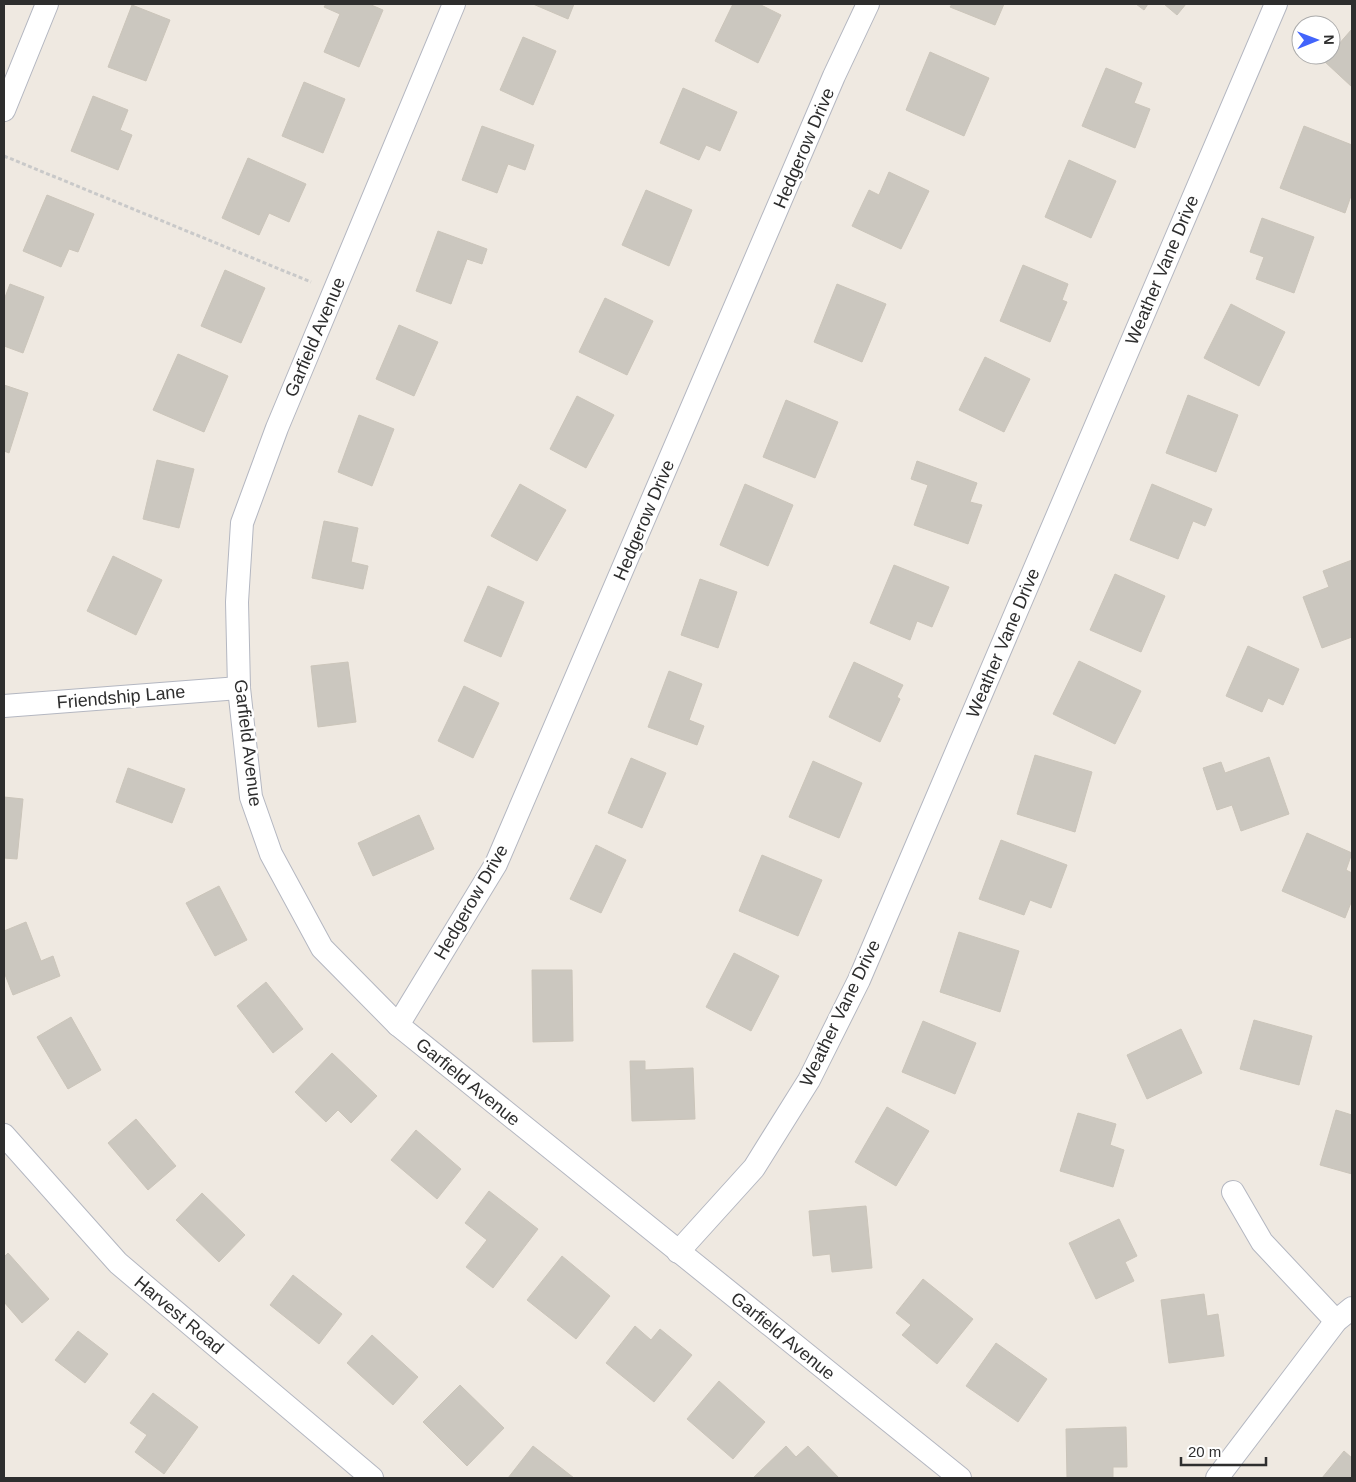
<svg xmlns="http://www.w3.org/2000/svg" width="1356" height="1482" viewBox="0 0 1356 1482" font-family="Arial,sans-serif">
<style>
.building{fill:#cbc7bf;stroke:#cbc5ba}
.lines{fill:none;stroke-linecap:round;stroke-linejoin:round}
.street-casing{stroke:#b4b7c1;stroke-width:24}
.path{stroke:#c9c9c9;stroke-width:3;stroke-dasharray:4 2.5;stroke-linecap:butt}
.street{stroke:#fff;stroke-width:22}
.labels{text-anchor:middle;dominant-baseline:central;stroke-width:5;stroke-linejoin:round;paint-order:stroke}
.street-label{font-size:18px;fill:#2e2e2e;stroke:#fff}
</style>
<rect width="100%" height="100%" fill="#efe9e1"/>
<g class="building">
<path d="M326,4H369L383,10L359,67L324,52L340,14L324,7Z"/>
<path d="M533,4H574L568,19Z"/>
<path d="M733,4H759L781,15L758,63L715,41Z"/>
<path d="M952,4H1004L995,25L950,7Z"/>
<path d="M1136,4H1148L1144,10Z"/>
<path d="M1164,4H1186L1177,15Z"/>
<path d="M132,5L170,20L146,81L108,67Z"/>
<path d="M1352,29V87L1324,61L1329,55H1331V53Z"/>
<path d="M523,37L556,51L533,105L500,90Z"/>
<path d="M930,52L989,78L964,136L906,110Z"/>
<path d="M1106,68L1142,83L1134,103L1150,109L1135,148L1082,126Z"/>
<path d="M304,82L345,99L323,153L282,136Z"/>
<path d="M683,88L737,112L720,151L706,145L699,160L660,143Z"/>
<path d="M93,96L128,110L120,130L132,135L118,170L71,151Z"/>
<path d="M482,126L534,145L525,170L508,164L497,193L462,180Z"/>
<path d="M1304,126L1352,145V193L1345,213L1280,188Z"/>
<path d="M248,158L306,184L289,222L269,213L259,235L222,218Z"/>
<path d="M1069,160L1116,181L1091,238L1045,217Z"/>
<path d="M889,172L929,191L901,249L852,226L869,190L879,195Z"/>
<path d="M646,190L692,210L669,266L622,245Z"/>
<path d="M47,195L94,214L78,252L69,249L61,267L23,251Z"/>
<path d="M1262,218L1314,237L1294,293L1256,279L1264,257L1250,252Z"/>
<path d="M438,231L487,249L482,264L467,259L451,304L416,291Z"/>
<path d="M1023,265L1068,284L1062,300L1067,302L1050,342L1000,321Z"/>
<path d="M225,270L265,288L241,343L201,326Z"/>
<path d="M10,284L44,297L23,353L4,346V300Z"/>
<path d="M837,284L886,304L862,362L814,342Z"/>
<path d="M605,298L653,321L627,375L579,352Z"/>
<path d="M1231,304L1285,332L1259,386L1204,358Z"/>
<path d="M399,325L438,342L414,396L376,379Z"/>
<path d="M178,354L228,376L204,432L153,410Z"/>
<path d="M985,357L1030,379L1004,432L959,410Z"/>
<path d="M4,385L28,393L9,453L4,451Z"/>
<path d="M1188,395L1238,415L1216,472L1166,453Z"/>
<path d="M577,396L614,415L586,468L550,449Z"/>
<path d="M786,400L838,422L815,478L763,457Z"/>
<path d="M359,415L394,429L372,486L338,472Z"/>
<path d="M157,460L194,469L179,528L143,519Z"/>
<path d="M917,461L977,483L970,502L982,505L968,544L914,525L928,485L911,479Z"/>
<path d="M520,484L566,510L537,561L491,536Z"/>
<path d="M745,484L793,505L768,566L720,545Z"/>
<path d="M1152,484L1212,509L1205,526L1193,521L1178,559L1130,540Z"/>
<path d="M324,521L358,528L351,562L368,566L363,589L312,578Z"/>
<path d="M113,556L162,580L136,635L87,611Z"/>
<path d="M1352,560V637L1322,648L1303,597L1329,587L1323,571Z"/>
<path d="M894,565L949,587L932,627L917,621L910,640L870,623Z"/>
<path d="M1115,574L1165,596L1141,652L1090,630Z"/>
<path d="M700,579L737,592L718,648L681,635Z"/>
<path d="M488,586L524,602L501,657L464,641Z"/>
<path d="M1248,646L1299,669L1283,705L1268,698L1262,712L1226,696Z"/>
<path d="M1079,661L1141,691L1115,744L1053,714Z"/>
<path d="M348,662L356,722L318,727L311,666Z"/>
<path d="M854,662L903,685L897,697L900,699L880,742L829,717Z"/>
<path d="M669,671L702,684L689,720L704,726L697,745L648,727Z"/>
<path d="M464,686L499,703L473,758L438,741Z"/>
<path d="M1035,755L1092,772L1075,832L1017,814Z"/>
<path d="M1269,757L1289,814L1241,831L1232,805L1217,810L1203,768L1221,762L1225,773Z"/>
<path d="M631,758L666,773L642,828L608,813Z"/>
<path d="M813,761L862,783L839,838L789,817Z"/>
<path d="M128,768L185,789L172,823L116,802Z"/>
<path d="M4,797L23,799L17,859L4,858Z"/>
<path d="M419,815L434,849L373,876L358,843Z"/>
<path d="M1307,833L1352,853L1346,870L1352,873V900L1345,918L1282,891Z"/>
<path d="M1001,840L1067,865L1051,908L1030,900L1024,915L979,899Z"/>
<path d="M596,845L626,860L601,913L570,899Z"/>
<path d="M762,855L822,880L798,936L739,911Z"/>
<path d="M219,886L247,940L215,956L186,903Z"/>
<path d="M26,922L41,961L53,956L60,976L13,995L4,972V931Z"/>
<path d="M959,932L1019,951L1000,1012L940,992Z"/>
<path d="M734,953L779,976L751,1031L706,1007Z"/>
<path d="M532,970H572L573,1041L533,1042Z"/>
<path d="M266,982L303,1029L273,1053L237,1006Z"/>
<path d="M71,1017L101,1070L68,1089L37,1037Z"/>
<path d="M1254,1020L1312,1036L1299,1085L1240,1069Z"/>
<path d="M923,1021L976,1043L955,1094L902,1072Z"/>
<path d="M1181,1029L1202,1073L1147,1099L1127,1055Z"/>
<path d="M332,1053L377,1096L351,1123L338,1110L326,1122L295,1092Z"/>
<path d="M630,1061H645V1070L693,1068L695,1119L632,1121Z"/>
<path d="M887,1107L929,1131L896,1186L855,1162Z"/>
<path d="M1336,1110L1352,1115V1174L1320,1165Z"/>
<path d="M1078,1113L1116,1124L1110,1145L1124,1150L1113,1187L1060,1171Z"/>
<path d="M136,1119L176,1166L148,1190L108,1143Z"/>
<path d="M416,1130L461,1169L437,1199L391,1160Z"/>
<path d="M489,1191L538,1229L493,1288L466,1267L487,1240L465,1223Z"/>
<path d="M202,1193L245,1235L219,1262L176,1220Z"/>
<path d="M866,1206L872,1268L832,1272L830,1254L813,1256L809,1211Z"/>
<path d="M1119,1219L1137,1256L1125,1262L1134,1281L1096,1299L1069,1243Z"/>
<path d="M8,1253L49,1299L22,1323L4,1302V1257Z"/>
<path d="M562,1256L610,1296L576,1339L527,1300Z"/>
<path d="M293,1275L342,1314L319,1344L270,1305Z"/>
<path d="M923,1279L973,1319L937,1364L902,1335L911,1325L896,1313Z"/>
<path d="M1204,1294L1207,1316L1218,1314L1224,1356L1169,1363L1161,1300Z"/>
<path d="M635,1326L651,1340L660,1329L692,1355L654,1402L606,1363Z"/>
<path d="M78,1331L108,1354L85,1383L55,1360Z"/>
<path d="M372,1335L418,1377L393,1405L347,1363Z"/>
<path d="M996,1343L1047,1379L1018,1422L966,1386Z"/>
<path d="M719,1381L765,1422L733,1459L687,1419Z"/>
<path d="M460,1385L504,1428L467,1466L423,1422Z"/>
<path d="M153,1393L198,1427L164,1474L135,1452L147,1435L130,1423Z"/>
<path d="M1126,1427L1127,1467H1113V1478H1067L1066,1429Z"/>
<path d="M533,1446L574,1478H508Z"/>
<path d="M786,1446L796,1457L808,1446L839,1478H753Z"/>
<path d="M1344,1451L1352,1458V1478H1322Z"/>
</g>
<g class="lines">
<g class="street-casing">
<g id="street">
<path d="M454,4L277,428L242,523L237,602L239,688L251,797L271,854L322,948L398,1025L960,1478"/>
<path d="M4,110L47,4"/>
<path d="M4,706L239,688"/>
<path d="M398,1025L496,864L834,76L868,4"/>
<path d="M4,1135L118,1263L372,1478"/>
<path d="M1233,1192L1262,1242L1336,1321"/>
<path d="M678,1252L754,1168L809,1080L859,980L1276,4"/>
<path d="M1217,1478L1336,1321L1352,1308"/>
</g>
</g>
<path class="path" d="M4,156L311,282"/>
<use href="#street" class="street"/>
</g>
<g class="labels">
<g class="street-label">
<text transform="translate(804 148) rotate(-67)">Hedgerow Drive</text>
<text transform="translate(1162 270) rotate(-67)">Weather Vane Drive</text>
<text transform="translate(315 337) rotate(-67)">Garfield Avenue</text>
<text transform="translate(644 520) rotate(-67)">Hedgerow Drive</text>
<text transform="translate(1003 643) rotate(-67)">Weather Vane Drive</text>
<text transform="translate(121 697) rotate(-5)">Friendship Lane</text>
<text transform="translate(248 743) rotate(83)">Garfield Avenue</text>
<text transform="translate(471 902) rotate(-60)">Hedgerow Drive</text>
<text transform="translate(840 1013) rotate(-64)">Weather Vane Drive</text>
<text transform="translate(468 1082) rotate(39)">Garfield Avenue</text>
<text transform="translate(179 1315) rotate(40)">Harvest Road</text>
<text transform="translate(783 1336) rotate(39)">Garfield Avenue</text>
</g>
</g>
<rect width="1356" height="1482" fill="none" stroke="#2e2e2e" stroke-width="10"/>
<g transform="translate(1316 40) rotate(89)"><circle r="24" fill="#ffffff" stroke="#ababab"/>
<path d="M0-4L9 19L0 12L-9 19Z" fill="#4264fb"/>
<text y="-8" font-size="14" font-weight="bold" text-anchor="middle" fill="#2e2e2e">N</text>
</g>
<path d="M1181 1457v8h85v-8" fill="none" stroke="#2e2e2e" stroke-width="2.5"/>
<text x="1188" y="1457" font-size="15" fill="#2e2e2e" stroke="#ffffff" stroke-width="4" paint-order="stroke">20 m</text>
</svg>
